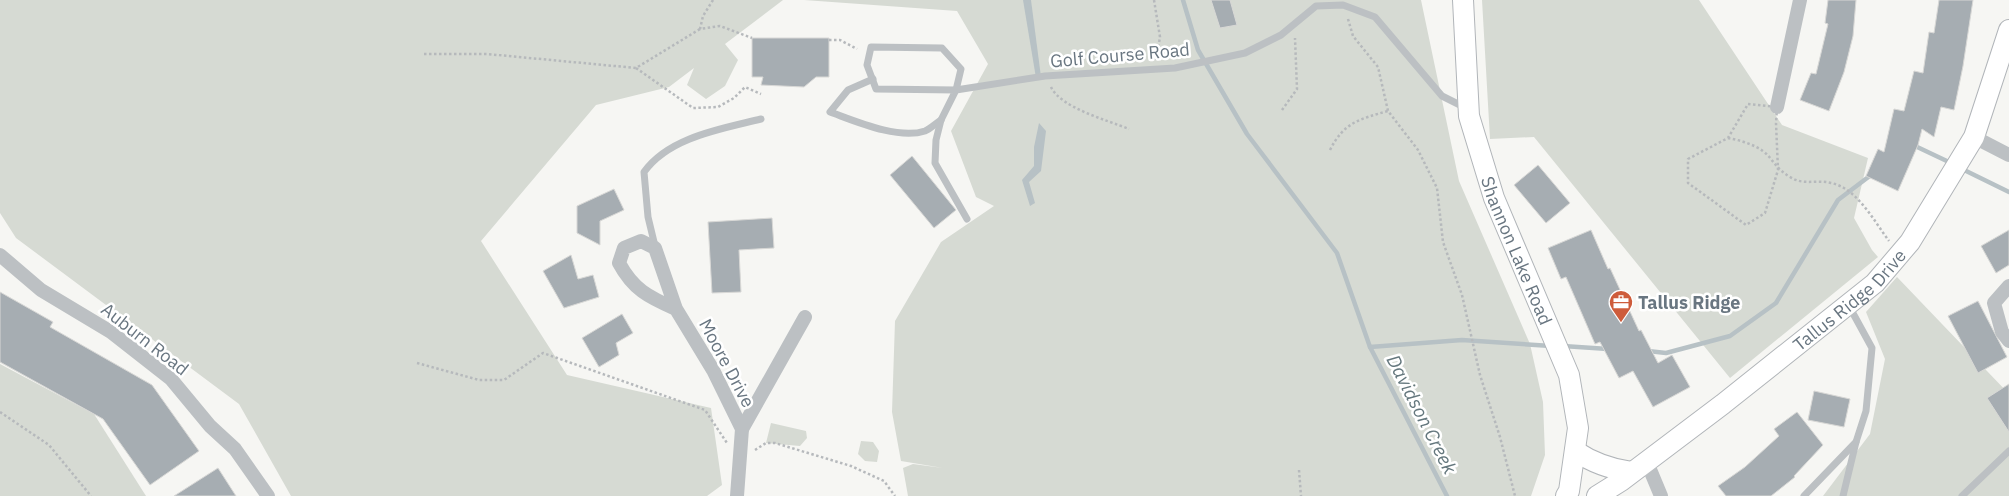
<svg xmlns="http://www.w3.org/2000/svg" width="2009" height="496" viewBox="0 0 2009 496" font-family="'IBM Plex Sans',sans-serif">
<style>
.green{fill:#d6dad3}
.water{fill:#b7c1c5}
.lines{fill:none;stroke-linecap:round;stroke-linejoin:round}
.stream{stroke:#b7c1c5;stroke-width:4.5}
.building{fill:#a6adb2;stroke:#d8d8d6}
.secondary-casing{stroke:#b1b5b9;stroke-width:22}
.path{stroke:#b6b9bc;stroke-width:2.5;stroke-dasharray:2.5 2.5;stroke-linecap:butt}
.lane{stroke:#bcc0c3;stroke-width:7}
.street{stroke:#bcc0c3;stroke-width:14}
.secondary{stroke:#fff;stroke-width:20}
.labels{text-anchor:middle;dominant-baseline:central;stroke-width:5;stroke-linejoin:round;paint-order:stroke}
.street-label{font-size:18px;fill:#697681;stroke:#fff}
.poi-label{font-size:18px;font-weight:bold;fill:#697681;stroke:#fff;text-anchor:start}
.water-label{font-size:19px;font-style:italic;fill:#64777d;stroke:#fff}
</style>
<rect width="100%" height="100%" fill="#f6f6f3"/>
<g class="green">
<path d="M0,0H783L725,44L738,60L725,86L706,99L687,85L694,68L669,87L596,105L481,241L567,375L711,408L722,485L707,496H291L239,404L16,238L0,213Z"/>
<path d="M804,0H1421L1459,181L1530,344L1543,402L1545,455L1531,496H908L903,468L913,464L943,468L901,461L892,412L895,321L941,242L994,206L976,197L951,131L988,64L957,11Z"/>
<path d="M1482,0H1699L1782,125L1868,158L1854,218L1872,250L1878,257L1730,378L1534,137L1490,139Z"/>
<path d="M1897,277L2009,394V496H1823L1870,434L1885,359L1866,312Z"/>
<path d="M0,364L94,414L146,496H0Z"/>
<path d="M771,423L806,431L807,438L800,446L766,443Z"/>
<path d="M861,441L873,442L879,451L877,462L865,461L858,454Z"/>
</g>
<g class="water">
<path d="M1023,0H1031L1041,77L1036,78Z"/>
<path d="M1039,123L1046,131L1041,171L1029,182L1035,203L1030,206L1022,180L1034,166V147Z"/>
</g>
<g class="lines">
<g class="stream">
<path d="M1183,0L1198,50L1247,134L1337,253L1370,347L1447,496"/>
<path d="M1913,145L1951,163"/>
<path d="M1960,168L2009,192"/>
<path d="M1563,346L1608,349"/>
<path d="M1370,347L1462,340L1551,346"/>
<path d="M1648,351L1666,353L1730,336L1776,303L1838,200L1871,175"/>
</g>
</g>
<g class="building">
<path d="M1211,0H1230L1237,25L1220,28Z"/>
<path d="M1828,0H1856L1853,36L1844,72L1829,111L1800,100L1811,73L1816,74L1828,24L1825,23Z"/>
<path d="M1939,0H1973L1963,66L1954,110L1941,107L1934,137L1922,129L1918,145L1898,191L1866,176L1878,149L1884,152L1894,109L1904,111L1914,71L1923,73L1929,32L1934,33Z"/>
<path d="M752,38H829V77H816L804,87L761,85L763,77H752Z"/>
<path d="M912,156L956,210L934,228L890,175Z"/>
<path d="M1538,165L1570,203L1546,223L1514,185Z"/>
<path d="M614,189L624,210L600,221V245L577,233V206Z"/>
<path d="M772,218L774,248L739,250L741,292L712,293L708,222Z"/>
<path d="M1591,230L1608,269L1610,268L1639,331L1641,330L1658,363L1672,355L1690,387L1653,407L1633,371L1619,378L1600,342L1595,344L1566,277L1561,279L1548,248Z"/>
<path d="M2009,230V265L1996,273L1981,246Z"/>
<path d="M571,255L578,279L593,275L599,297L564,308L543,271Z"/>
<path d="M0,292L53,322L50,327L152,385L199,451L150,485L103,419L0,362Z"/>
<path d="M1978,301L2007,357L1978,373L1948,316Z"/>
<path d="M622,314L633,333L616,343L619,355L599,367L582,338Z"/>
<path d="M2009,384V432L1987,398Z"/>
<path d="M1814,391L1850,399L1844,427L1808,420Z"/>
<path d="M1797,412L1823,445L1794,476L1795,477L1771,496H1726L1718,486L1745,467L1779,436L1774,429Z"/>
<path d="M218,468L236,496H174Z"/>
</g>
<g class="lines">
<g class="secondary-casing">
<g id="secondary">
<path id="s1" d="M1463,0L1469,116L1494,198L1569,375L1578,428L1569,491L1566,496"/>
<path d="M1575,451C1593,463 1610,469 1631,472"/>
<path id="s2" d="M1597,496L1621,481L1723,404L1875,283L1910,242L1974,137L2009,30"/>
</g>
</g>
<g class="path">
<path d="M713,0L703,16L700,29L720,26L752,38"/>
<path d="M1154,0L1160,37L1156,60"/>
<path d="M1348,19L1353,36L1378,67L1388,111L1418,150L1437,188L1443,242L1462,295L1480,375L1500,437L1515,496"/>
<path d="M829,40H840L857,49"/>
<path d="M424,54H487L636,68L700,29"/>
<path d="M636,68L693,108L718,107L734,98L745,87L761,94"/>
<path d="M1051,87C1061,108 1107,120 1129,129"/>
<path d="M1748,104L1777,107L1776,123L1778,170L1765,213L1746,225L1688,183V159L1728,138Z"/>
<path d="M1282,110L1297,89L1295,38"/>
<path d="M1728,138C1739,140 1753,144 1763,151C1774,160 1775,168 1790,177C1804,186 1816,179 1831,183C1857,188 1874,221 1889,241"/>
<path d="M1330,150C1344,122 1360,119 1388,111"/>
<path d="M417,363L479,380H504L543,353L705,410L727,443"/>
<path d="M0,412L49,445L91,496"/>
<path d="M755,450L766,443H775L851,466L884,481L895,496"/>
<path d="M1299,470L1301,496"/>
</g>
<g class="lane">
<path d="M873,79L848,90L830,112C855,121 898,140 925,131C930,129 936,123 941,120"/>
<path d="M967,219L935,163L936,140L941,120L956,90L961,69L942,48L871,47L867,65L876,89L956,90L1045,76L1175,68L1245,53L1281,35L1316,6L1343,5L1375,17L1442,96L1466,108"/>
<path d="M655,246L648,217L644,172C669,137 721,129 761,119"/>
<path d="M1804,496L1856,442L1866,411L1872,348L1849,306"/>
<path d="M1843,496L1856,442"/>
<path d="M1962,496L2009,451"/>
</g>
<g class="street">
<path d="M1777,107L1800,0"/>
<path d="M1974,137L2009,155"/>
<path d="M0,255L41,290L111,332L171,379L210,426L235,449L268,496"/>
<path d="M2009,286L1994,303L2002,332L2009,341"/>
<path d="M676,309C648,297 633,289 619,263L624,248L641,241L655,248L676,309L713,370L742,429L737,496"/>
<path d="M742,429L805,317"/>
<path d="M1646,460L1661,496"/>
</g>
<use href="#secondary" class="secondary"/>
</g>
<defs>
<g id="office-pin" transform="scale(1.25)"><path d="M0 17L-7.5 6A9.5 9.5 0 1 1 7.5 6Z" fill="#ce5c3b" stroke="#fff"/><path d="M-6-3h4V-5.5h4V-3h4V5H-6ZM-1-4.5V-3h2v-1.5ZM-6 0V1H6V0Z" fill="#fff"/></g>
</defs>
<g fill-rule="evenodd">
<use href="#office-pin" x="1621" y="302"/>
</g>
<g class="labels">
<g class="street-label">
<text transform="translate(1120 55) rotate(-5)">Golf Course Road</text>
<text stroke="none"><textPath href="#s1" startOffset="259">Shannon Lake Road</textPath></text>
<text stroke="none"><textPath href="#s2" startOffset="320">Tallus Ridge Drive</textPath></text>
<text transform="translate(145 339) rotate(38)">Auburn Road</text>
<text transform="translate(727 363) rotate(62)">Moore Drive</text>
</g>
<g class="poi-label">
<text x="1638" y="302">Tallus Ridge</text>
</g>
<g class="water-label">
<text transform="translate(1422 414) rotate(63)">Davidson Creek</text>
</g>
</g>
</svg>
